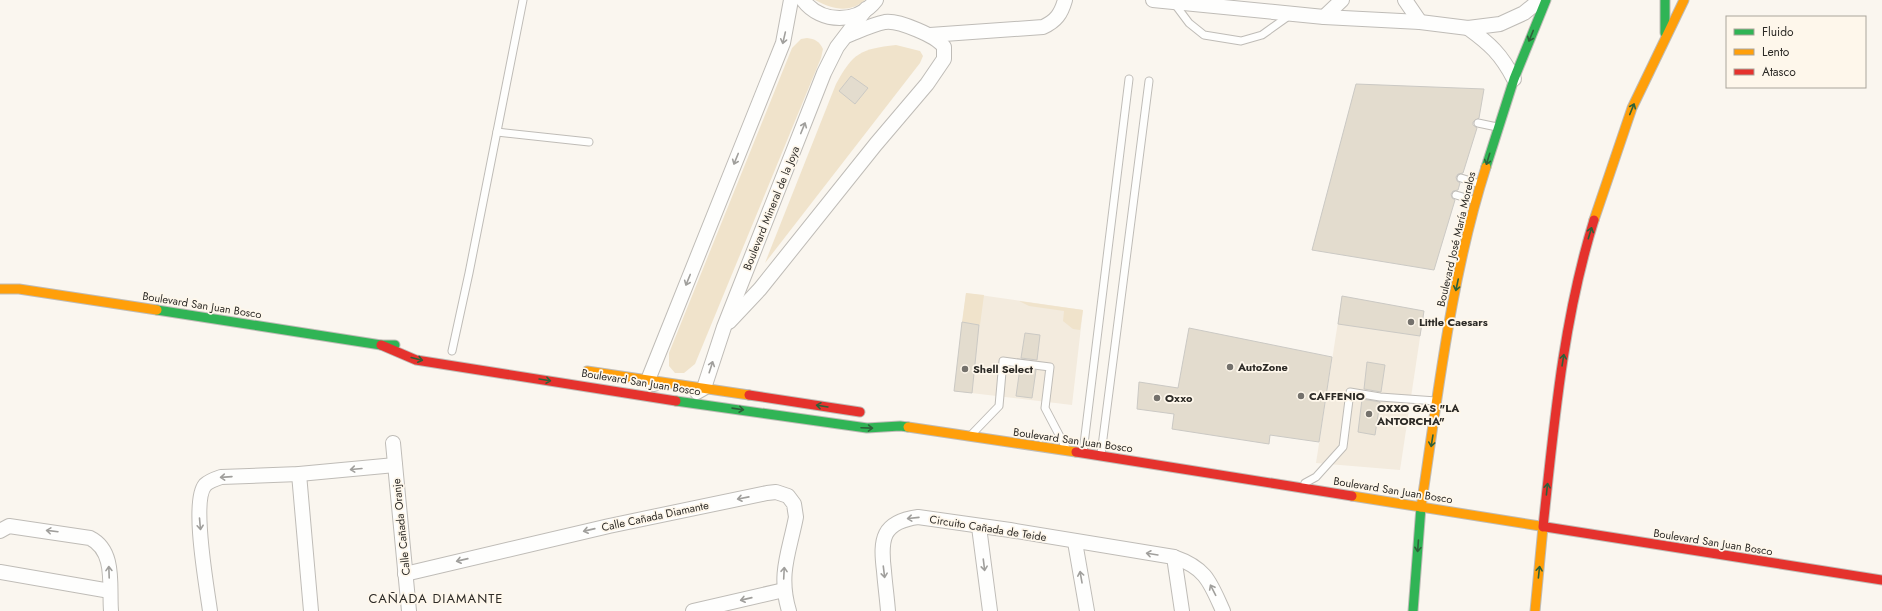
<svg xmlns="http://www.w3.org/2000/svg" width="1882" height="611" viewBox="0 0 1882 611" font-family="Jost,sans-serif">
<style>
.built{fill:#f3ebde}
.green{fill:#f0e3cb}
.building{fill:#e3dcce;stroke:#cbc9c4}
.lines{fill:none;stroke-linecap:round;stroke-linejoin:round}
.lane-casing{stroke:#bfbcb7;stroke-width:9}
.street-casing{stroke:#bfbcb7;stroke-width:16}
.fast-casing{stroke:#bfbcb7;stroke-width:11}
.slow-casing{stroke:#bfbcb7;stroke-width:11}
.jam-casing{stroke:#bfbcb7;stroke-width:11}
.lane{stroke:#fefefd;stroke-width:7}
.street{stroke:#fefefd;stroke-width:14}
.fast{stroke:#30b455;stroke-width:9}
.slow{stroke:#ff9f0a;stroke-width:9}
.jam{stroke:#e5322d;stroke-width:9}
.oneway{stroke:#2e6139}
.oneway2{stroke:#a09f9c}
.poi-dot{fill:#74716c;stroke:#fef7eb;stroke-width:1.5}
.labels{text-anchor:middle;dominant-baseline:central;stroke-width:3.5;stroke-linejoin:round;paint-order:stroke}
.street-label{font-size:11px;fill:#2c2a26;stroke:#fef7eb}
.poi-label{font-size:11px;font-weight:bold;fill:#2c2a26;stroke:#fef7eb;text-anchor:start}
.quarter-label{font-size:13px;letter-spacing:1px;fill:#2c2a26;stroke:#fef7eb}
</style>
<rect width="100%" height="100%" fill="#faf6ef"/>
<g class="built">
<path d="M966,293L1083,310L1072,405L954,391Z"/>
<path d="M1342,296L1424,311L1400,470L1316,463Z"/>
</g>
<g class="green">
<path d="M815,0H865C849,14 832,9 815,0Z"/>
<path d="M807,38C815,39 819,41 823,49L821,58L695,364L684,373H675L669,366V353L792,48L801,39Z"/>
<path d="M896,45L920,51L923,56L920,63L765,263L836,84C853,53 860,49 896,45Z"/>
<path d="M966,293L984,295L980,325L962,322Z"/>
<path d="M1019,301L1083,310L1080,330L1073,329L1063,321L1064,311L1029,306Z"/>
</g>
<g class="building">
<path d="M851,76L868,88L855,104L839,91Z"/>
<path d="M1356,84L1484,89L1479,118L1473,122V125L1477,128L1463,173L1458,174L1456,177L1457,181L1460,183L1458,190L1453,191L1451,194L1452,198L1455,200L1434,270L1312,250Z"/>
<path d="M1342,296L1424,311L1420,336L1338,324Z"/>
<path d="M962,322L979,325L972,393L954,391Z"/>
<path d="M1189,328L1332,357L1319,442L1270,435L1269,444L1172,429L1174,414L1137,409L1139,382L1178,388Z"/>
<path d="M1025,333L1040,335L1037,360L1021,358Z"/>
<path d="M1367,362L1385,365L1381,392L1364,389Z"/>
<path d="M1020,368L1036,370L1032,398L1016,396Z"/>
<path d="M1362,399L1380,402L1375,435L1358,432Z"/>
</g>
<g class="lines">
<g class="lane-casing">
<g id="lane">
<path d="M1174,3L1189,23L1204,35L1241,41L1262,35L1290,15"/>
<path d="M1478,123L1497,127"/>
<path d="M497,132L589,142"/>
<path d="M1461,178L1480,184"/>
<path d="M1456,195L1473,200"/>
<path d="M452,351L469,273L523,0"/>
<path d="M972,434L999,406L1003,361L1050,367L1045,408L1066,448"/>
<path d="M1083,452L1129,79"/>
<path d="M1101,454L1149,81"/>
<path d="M1305,483L1316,477L1343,447L1350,392L1380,397L1436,401"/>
</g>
</g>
<g class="street-casing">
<g id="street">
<path d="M803,0C821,24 858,24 876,0"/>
<path d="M1153,0L1324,17L1420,22L1468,28L1500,24L1524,13L1540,0"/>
<path d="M1405,0L1420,22"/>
<path d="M1324,17L1342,0"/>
<path d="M1468,28C1490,44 1501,54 1514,79"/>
<path d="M930,35L1043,27C1056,21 1061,14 1065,0"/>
<path d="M729,322L760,289L876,144L927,84L944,59V47C937,36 898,20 885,22C871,25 859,31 846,36"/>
<path d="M654,384L648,380L783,43L791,0"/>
<path d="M697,392L704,388L724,327L824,73L837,47L866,9"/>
<path d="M393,443L409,611"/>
<path d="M299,474L311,611"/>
<path d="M979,527L990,611"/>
<path d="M0,531L9,526L90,538C116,551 109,586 111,611"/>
<path d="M1075,542L1087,611"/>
<path d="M1174,557L1182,611"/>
<path d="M0,572L110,591"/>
<path d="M405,574L609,526L767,493L776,492L788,496L794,504L796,517C789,553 778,574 789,611"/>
<path d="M210,611C207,588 191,502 205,485C209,481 215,479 221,477L299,474L395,465"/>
<path d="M693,611L784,590"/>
<path d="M888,611C887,598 885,584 884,571C880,539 882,522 918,517L1010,530L1174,557C1206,568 1210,582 1223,611"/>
</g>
</g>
<g class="fast-casing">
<g id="fast">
<path d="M1665,0V33"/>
<path d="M1486,167L1514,79L1546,0"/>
<path d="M157,310L381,345H395"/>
<path d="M676,401L867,428L900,426L908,427"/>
<path d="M1413,611L1421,507"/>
</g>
</g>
<g class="slow-casing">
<g id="slow">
<path d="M1594,220L1632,108L1684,0"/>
<path d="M0,289H19L157,310"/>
<path d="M587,371L749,395"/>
<path d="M908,427L1076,452"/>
<path d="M1352,496L1546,527"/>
<path d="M1421,507C1438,395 1451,276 1486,167"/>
<path d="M1535,611L1543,527"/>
</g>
</g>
<g class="jam-casing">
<g id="jam">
<path d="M381,345L416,360L676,401"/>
<path d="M749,395L860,412"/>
<path d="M1076,452L1352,496"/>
<path d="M1543,527C1554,424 1563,320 1594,220"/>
<path d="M1546,527L1882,580"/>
</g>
</g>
<use href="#lane" class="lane"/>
<use href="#street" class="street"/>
<use href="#fast" class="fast"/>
<use href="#slow" class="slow"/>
<use href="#jam" class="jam"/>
</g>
<defs><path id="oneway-shaft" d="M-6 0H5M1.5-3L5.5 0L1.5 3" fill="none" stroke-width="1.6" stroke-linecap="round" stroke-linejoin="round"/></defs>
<g class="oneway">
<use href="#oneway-shaft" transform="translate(1531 36) rotate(112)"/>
<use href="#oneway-shaft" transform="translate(1632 109) rotate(-68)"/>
<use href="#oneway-shaft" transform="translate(1488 159) rotate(107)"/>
<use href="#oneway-shaft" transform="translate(1590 233) rotate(-73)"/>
<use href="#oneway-shaft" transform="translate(1457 285) rotate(102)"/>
<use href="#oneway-shaft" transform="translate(417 359) rotate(14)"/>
<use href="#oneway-shaft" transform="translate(1563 360) rotate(-81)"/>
<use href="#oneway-shaft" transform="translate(545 380) rotate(9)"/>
<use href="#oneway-shaft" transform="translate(822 406) rotate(-171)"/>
<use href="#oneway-shaft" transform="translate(738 409) rotate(8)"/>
<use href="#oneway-shaft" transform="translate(867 428) rotate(2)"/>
<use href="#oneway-shaft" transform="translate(1432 441) rotate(99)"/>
<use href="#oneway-shaft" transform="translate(1547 489) rotate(-84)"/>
<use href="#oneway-shaft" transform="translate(1418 546) rotate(94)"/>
<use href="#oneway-shaft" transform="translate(1539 572) rotate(-84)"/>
</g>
<g class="oneway2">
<use href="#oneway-shaft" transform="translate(784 38) rotate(103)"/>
<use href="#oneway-shaft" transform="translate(803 128) rotate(-68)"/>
<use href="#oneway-shaft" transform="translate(736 159) rotate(112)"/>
<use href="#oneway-shaft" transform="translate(688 280) rotate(112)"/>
<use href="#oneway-shaft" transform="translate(711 367) rotate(-72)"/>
<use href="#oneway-shaft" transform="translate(356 469) rotate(175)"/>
<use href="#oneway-shaft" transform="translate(226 477) rotate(176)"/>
<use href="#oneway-shaft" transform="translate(743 498) rotate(169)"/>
<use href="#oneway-shaft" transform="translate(913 518) rotate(174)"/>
<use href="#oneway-shaft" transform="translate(200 524) rotate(85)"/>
<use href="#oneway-shaft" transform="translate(589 530) rotate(167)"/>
<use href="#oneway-shaft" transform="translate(52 531) rotate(-173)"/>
<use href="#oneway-shaft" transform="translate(1152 554) rotate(-171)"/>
<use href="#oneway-shaft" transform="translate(462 560) rotate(167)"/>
<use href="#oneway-shaft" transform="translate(984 565) rotate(83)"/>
<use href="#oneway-shaft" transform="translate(109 572) rotate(-92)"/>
<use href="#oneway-shaft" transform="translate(884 572) rotate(83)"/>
<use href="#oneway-shaft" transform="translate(784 573) rotate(-87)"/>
<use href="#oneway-shaft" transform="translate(1081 577) rotate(-100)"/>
<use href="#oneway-shaft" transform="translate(1213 590) rotate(-117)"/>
<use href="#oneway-shaft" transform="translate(746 599) rotate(167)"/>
</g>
<g class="poi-dot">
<circle cx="1411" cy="322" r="4"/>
<circle cx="1230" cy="367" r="4"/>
<circle cx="965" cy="369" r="4"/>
<circle cx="1301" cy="396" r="4"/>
<circle cx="1157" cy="398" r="4"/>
<circle cx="1369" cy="414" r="4"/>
</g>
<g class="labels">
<g class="street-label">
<text transform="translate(771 208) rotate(-68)">Boulevard Mineral de la Joya</text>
<text transform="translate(1456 239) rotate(-77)">Boulevard José María Morelos</text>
<text transform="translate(202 305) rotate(9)">Boulevard San Juan Bosco</text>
<text transform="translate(641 382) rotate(9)">Boulevard San Juan Bosco</text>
<text transform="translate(1073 440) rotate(8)">Boulevard San Juan Bosco</text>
<text transform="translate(1393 490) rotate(9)">Boulevard San Juan Bosco</text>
<text transform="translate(655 516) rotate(-12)">Calle Cañada Diamante</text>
<text transform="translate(401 527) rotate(-96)">Calle Cañada Oranje</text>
<text transform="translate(988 528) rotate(9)">Circuito Cañada de Teide</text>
<text transform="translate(1713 542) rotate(9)">Boulevard San Juan Bosco</text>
</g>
<g class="poi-label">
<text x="1419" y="322">Little Caesars</text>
<text x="1238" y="367">AutoZone</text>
<text x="973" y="369">Shell Select</text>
<text x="1309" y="396">CAFFENIO</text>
<text x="1165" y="398">Oxxo</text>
<text x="1377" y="408">OXXO GAS "LA<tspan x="1377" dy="13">ANTORCHA"</tspan></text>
</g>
<g class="quarter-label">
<text x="436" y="598">CAÑADA DIAMANTE</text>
</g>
</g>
<rect x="1726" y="16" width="140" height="72" fill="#fef7eb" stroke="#aaa59c"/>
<rect x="1734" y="29" width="20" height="6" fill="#30b455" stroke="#aaa59c"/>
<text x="1762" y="36" font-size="12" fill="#2c2a26">Fluido</text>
<rect x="1734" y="49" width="20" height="6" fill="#ff9f0a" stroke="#aaa59c"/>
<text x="1762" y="56" font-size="12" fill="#2c2a26">Lento</text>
<rect x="1734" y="69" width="20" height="6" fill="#e5322d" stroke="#aaa59c"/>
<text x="1762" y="76" font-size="12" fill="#2c2a26">Atasco</text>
</svg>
